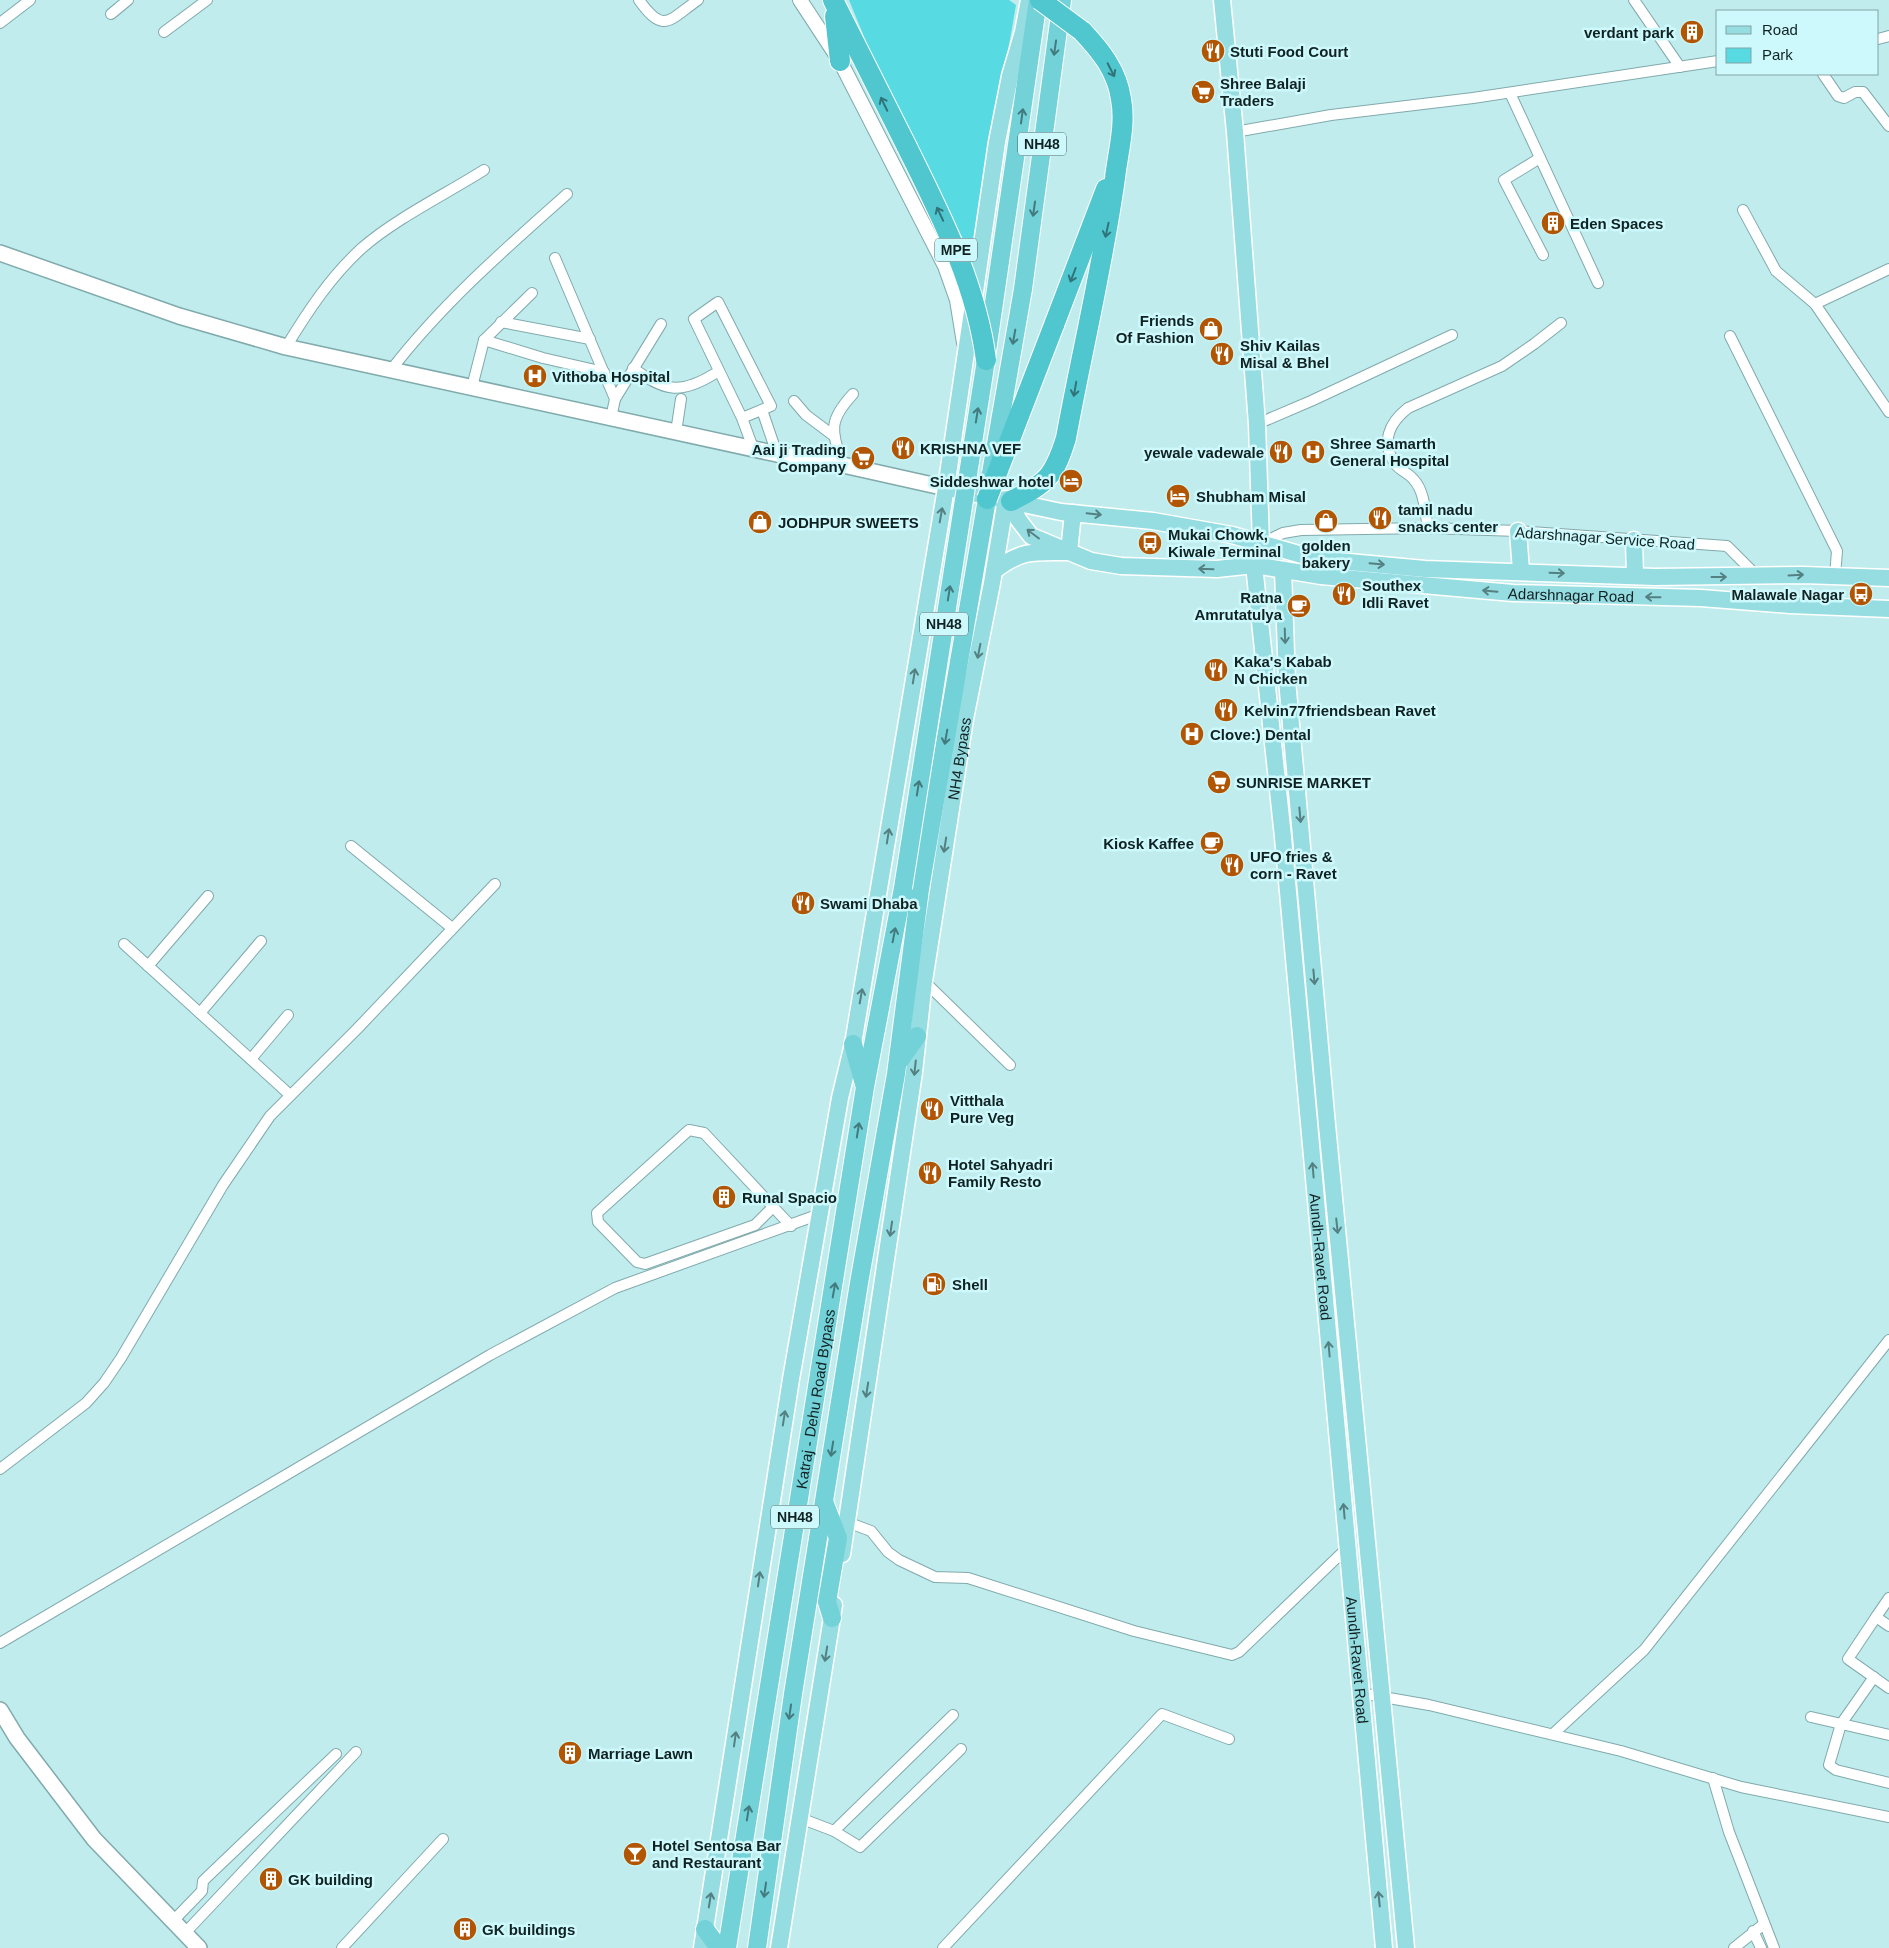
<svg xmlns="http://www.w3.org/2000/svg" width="1889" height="1948" viewBox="0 0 1889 1948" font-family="Helvetica,sans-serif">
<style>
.green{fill:#57dae2}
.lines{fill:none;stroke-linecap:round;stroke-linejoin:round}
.minor-casing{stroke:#80aaac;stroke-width:12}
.tertiary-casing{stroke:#80aaac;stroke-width:16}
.secondary-casing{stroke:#80aaac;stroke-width:18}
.primary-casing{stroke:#fff;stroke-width:19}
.trunk-casing{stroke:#fff;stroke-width:20}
.motorway-casing{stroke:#fff;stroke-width:22}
.minor{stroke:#fff;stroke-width:10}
.tertiary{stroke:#fff;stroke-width:14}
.secondary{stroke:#fff;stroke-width:15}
.primary{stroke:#96dde2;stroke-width:16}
.trunk{stroke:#73d2d8;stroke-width:18}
.motorway{stroke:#50c7cf;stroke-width:20}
.trunk-bridge-casing{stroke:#fff;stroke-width:20;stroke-linecap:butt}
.motorway-bridge-casing{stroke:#fff;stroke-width:22;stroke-linecap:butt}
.trunk-bridge{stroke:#73d2d8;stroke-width:18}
.motorway-bridge{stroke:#50c7cf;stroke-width:20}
.oneway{stroke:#427a7e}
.oneway2{stroke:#307479}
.oneway3{stroke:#548082}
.labels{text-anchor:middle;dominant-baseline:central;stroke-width:5;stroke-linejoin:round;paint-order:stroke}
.shield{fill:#cdf9fc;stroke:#496264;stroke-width:1}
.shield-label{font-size:14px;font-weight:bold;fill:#112223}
.poi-label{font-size:15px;font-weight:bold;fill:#112223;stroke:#cdf9fc;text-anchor:start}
.street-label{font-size:15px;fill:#112223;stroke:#cdf9fc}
</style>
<rect width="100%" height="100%" fill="#c0ecee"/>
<path class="green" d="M849,0H1009L1016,5L972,257L876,66Z"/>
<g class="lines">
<g class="minor-casing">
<g id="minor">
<path d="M639,0C664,35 669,20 698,0"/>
<path d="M1634,0L1680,67"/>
<path d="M111,14L128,0"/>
<path d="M0,23L30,0"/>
<path d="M164,32L207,0"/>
<path d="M1878,39L1889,36"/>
<path d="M1823,74L1838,96L1844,98L1855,92H1863L1889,126"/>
<path d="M1510,93L1598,283"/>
<path d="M1235,132L1331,115L1473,98L1718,61"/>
<path d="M1540,158L1504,180L1543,255"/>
<path d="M1743,210L1776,271L1815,304L1889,412"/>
<path d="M555,258L615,399L611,418"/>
<path d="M1815,304L1889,269"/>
<path d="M501,322L590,339"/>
<path d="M1730,336L1837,551L1835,576"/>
<path d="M484,340L543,358L604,372"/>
<path d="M286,347C308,311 331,276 362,248C395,219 446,194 484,170"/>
<path d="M633,368C664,391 680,395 714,374"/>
<path d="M391,370C442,304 505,249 567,194"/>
<path d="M472,387L484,340L532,293"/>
<path d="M615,399L661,324"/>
<path d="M794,401L806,415L834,436"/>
<path d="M762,410L777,454"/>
<path d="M742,418L771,406L718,302L694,319L742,418L753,448"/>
<path d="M1257,424L1311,401L1452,335"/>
<path d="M676,432L681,399"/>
<path d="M843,465C832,431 827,422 853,394"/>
<path d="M1428,528C1425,513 1425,492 1414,480C1410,474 1401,471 1396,465C1380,443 1389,423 1408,408L1502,366L1534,344L1561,323"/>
<path d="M1262,543L1283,533L1301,530L1428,528L1518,531L1727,546L1758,577"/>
<path d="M351,846L452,928"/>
<path d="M124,944L290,1095"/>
<path d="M148,966L208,896"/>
<path d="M924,981L1010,1065"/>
<path d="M200,1013L261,941"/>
<path d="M251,1059L288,1015"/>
<path d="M773,1207L755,1225L645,1264L637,1262L598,1222L597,1213L689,1130L704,1133L791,1226"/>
<path d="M0,1469L86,1403L104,1383L121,1358L223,1185L270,1116L357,1029L495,884"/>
<path d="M847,1522L871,1531L888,1552L899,1560L935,1577L968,1578L1134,1631L1232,1655L1239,1652L1347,1548"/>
<path d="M1889,1598L1876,1617L1889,1626"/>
<path d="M1876,1617L1848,1659L1889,1688"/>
<path d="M0,1643L490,1355L615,1288L820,1214"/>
<path d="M1874,1677L1841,1724L1829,1765L1836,1770L1889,1783"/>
<path d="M1360,1693L1429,1705L1621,1751L1741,1787L1889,1817"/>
<path d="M1811,1717L1889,1735"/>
<path d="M1553,1734L1644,1650L1889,1340"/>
<path d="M1713,1778L1729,1832L1774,1948"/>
<path d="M800,1818L834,1831L860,1847L961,1749"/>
<path d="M834,1831L953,1715"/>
<path d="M173,1921L202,1891L203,1881L336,1754"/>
<path d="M1753,1931L1761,1948"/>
<path d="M185,1933L356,1752"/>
<path d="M342,1948L443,1839"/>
<path d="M943,1948L1162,1714L1229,1739"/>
<path d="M1734,1948L1764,1924"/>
</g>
</g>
<g class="tertiary-casing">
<path id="tertiary" d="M800,0L840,61L945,266L957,300L964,343"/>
</g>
<g class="secondary-casing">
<g id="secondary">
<path d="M0,253L179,316L286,347L777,454L843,465L946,488"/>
<path d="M0,1710L17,1738L94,1839L199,1948"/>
</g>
</g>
<g class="primary-casing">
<g id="primary">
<path d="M1222,0L1235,132L1257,424L1261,544"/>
<path d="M953,489L1061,512L1153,521L1232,535L1316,559L1425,569L1655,577L1803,575L1889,578"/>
<path id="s1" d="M1011,501L1018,519L1031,536L1091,561L1121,566L1217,569L1254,565L1321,576L1513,593L1701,598L1790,605L1889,609"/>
<path d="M1518,531L1521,571"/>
<path d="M1634,540L1635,576"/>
<path id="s2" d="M1254,565L1283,837L1384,1948"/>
<path d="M1283,570L1287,680L1327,1125L1406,1948"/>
<path d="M994,571C1022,549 1035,552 1069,552L1073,513"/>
<path id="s3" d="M842,1554L914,1072L924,981L965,719L992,583L1006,499"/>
<path d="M702,1948L791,1379L840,1098L853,1044L946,488L997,142L1010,76L1023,32L1029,0"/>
<path d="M779,1948L834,1605"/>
</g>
</g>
<g class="trunk-casing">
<g id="trunk">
<path d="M1023,289L1062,0"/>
<path d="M987,351L1038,0"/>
<path d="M853,1044L864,1084"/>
<path d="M900,1060L917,1036"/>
<path d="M825,1504L838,1538L827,1602L832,1618"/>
<path d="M705,1929L719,1948"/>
<path id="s4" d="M727,1948L865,1087L903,888"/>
<path d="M757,1948L793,1694L859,1283L896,1074L920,889L987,499"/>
</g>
</g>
<g class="motorway-casing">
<g id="motorway">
<path d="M833,0L907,147"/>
<path d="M835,16L840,61"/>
<path d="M1054,325L1106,189"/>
<path d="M1011,501C1047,483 1054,477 1066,438C1082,351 1103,265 1115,178C1118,152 1126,125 1121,99C1117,71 1101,51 1082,31"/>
</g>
</g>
<use href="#minor" class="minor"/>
<use href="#tertiary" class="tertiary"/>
<use href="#secondary" class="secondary"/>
<use href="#primary" class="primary"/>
<use href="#trunk" class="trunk"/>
<use href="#motorway" class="motorway"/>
<g class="trunk-bridge-casing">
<g id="trunk-bridge">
<path d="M991,473L1023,289"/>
<path d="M903,888L986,360"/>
</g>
</g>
<g class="motorway-bridge-casing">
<g id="motorway-bridge">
<path d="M1040,0L1082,31"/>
<path d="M907,147C941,216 976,283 986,360"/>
<path d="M987,499L1054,325"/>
</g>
</g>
<use href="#trunk-bridge" class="trunk-bridge"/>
<use href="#motorway-bridge" class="motorway-bridge"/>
</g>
<defs><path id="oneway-shaft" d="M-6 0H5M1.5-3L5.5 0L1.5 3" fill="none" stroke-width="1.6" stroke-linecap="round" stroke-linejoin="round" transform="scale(1.25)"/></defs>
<g class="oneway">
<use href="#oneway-shaft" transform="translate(1055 48) rotate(98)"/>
<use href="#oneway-shaft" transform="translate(1022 116) rotate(-82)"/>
<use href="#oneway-shaft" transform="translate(1034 209) rotate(98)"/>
<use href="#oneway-shaft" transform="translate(1014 337) rotate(100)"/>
<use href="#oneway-shaft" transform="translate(977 415) rotate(-81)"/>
<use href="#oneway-shaft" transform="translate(949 593) rotate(-81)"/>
<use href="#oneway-shaft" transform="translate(946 737) rotate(100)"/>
<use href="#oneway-shaft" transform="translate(918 788) rotate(-81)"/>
<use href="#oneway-shaft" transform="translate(894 935) rotate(-79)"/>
<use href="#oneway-shaft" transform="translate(858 1130) rotate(-81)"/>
<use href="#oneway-shaft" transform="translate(834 1290) rotate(-80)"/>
<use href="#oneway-shaft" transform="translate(832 1449) rotate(99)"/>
<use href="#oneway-shaft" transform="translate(790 1712) rotate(98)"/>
<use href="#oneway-shaft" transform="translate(748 1813) rotate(-81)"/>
<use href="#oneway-shaft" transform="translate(765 1890) rotate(98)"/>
</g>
<g class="oneway2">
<use href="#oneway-shaft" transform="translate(1111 70) rotate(63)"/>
<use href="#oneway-shaft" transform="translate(884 104) rotate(-116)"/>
<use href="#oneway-shaft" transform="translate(940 214) rotate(-115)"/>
<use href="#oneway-shaft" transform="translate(1107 230) rotate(102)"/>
<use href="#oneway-shaft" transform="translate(1073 275) rotate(111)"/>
<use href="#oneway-shaft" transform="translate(1075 389) rotate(100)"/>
</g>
<g class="oneway3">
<use href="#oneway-shaft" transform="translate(1094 514) rotate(6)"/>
<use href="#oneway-shaft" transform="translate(941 515) rotate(-80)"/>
<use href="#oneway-shaft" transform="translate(1033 534) rotate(-143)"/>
<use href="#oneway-shaft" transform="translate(1377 564) rotate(5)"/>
<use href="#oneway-shaft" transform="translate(1206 569) rotate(-178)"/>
<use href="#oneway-shaft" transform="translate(1557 573) rotate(2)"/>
<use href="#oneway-shaft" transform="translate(1796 575) rotate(-3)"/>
<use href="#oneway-shaft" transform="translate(1719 577)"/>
<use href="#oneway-shaft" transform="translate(1490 591) rotate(-175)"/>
<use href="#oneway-shaft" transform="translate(1653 597) rotate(-179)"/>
<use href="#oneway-shaft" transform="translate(1285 636) rotate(88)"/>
<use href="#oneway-shaft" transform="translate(979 651) rotate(101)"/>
<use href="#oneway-shaft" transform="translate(914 676) rotate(-81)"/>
<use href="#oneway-shaft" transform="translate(1300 815) rotate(85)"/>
<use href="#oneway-shaft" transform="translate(888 836) rotate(-81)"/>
<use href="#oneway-shaft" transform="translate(945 845) rotate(99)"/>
<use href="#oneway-shaft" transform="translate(1314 977) rotate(85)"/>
<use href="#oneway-shaft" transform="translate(861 996) rotate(-80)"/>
<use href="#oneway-shaft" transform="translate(915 1068) rotate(96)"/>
<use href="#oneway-shaft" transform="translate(1313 1170) rotate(-95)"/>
<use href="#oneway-shaft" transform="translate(1337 1226) rotate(84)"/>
<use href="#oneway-shaft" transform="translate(891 1229) rotate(98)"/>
<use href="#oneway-shaft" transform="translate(1329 1349) rotate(-95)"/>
<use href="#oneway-shaft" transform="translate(867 1390) rotate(99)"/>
<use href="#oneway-shaft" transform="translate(784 1418) rotate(-81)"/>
<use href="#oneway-shaft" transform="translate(1344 1511) rotate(-95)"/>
<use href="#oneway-shaft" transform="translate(759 1579) rotate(-82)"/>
<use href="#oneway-shaft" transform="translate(826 1654) rotate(99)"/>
<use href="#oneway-shaft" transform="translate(735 1739) rotate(-82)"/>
<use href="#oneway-shaft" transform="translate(1379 1899) rotate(-96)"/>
<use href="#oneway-shaft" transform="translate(710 1900) rotate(-81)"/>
</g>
<defs>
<g id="building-disc" transform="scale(1.25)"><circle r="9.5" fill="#b25502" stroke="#cdf9fc"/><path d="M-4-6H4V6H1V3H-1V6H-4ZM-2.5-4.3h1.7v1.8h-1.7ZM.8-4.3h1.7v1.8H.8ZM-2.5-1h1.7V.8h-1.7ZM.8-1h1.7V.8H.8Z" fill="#fff"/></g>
<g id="restaurant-disc" transform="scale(1.25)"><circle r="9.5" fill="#b25502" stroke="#cdf9fc"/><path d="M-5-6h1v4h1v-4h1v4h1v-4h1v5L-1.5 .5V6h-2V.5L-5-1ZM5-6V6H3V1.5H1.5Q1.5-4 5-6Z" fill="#fff"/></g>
<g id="supermarket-disc" transform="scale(1.25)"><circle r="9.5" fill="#b25502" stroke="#cdf9fc"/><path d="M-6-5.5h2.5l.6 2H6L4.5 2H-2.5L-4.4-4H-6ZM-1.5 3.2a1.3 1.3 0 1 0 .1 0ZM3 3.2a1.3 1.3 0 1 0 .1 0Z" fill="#fff"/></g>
<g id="shop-disc" transform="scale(1.25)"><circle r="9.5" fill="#b25502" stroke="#cdf9fc"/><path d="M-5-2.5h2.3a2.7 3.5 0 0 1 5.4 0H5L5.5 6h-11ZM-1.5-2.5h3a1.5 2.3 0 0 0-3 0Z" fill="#fff"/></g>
<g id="hospital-disc" transform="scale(1.25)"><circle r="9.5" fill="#b25502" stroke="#cdf9fc"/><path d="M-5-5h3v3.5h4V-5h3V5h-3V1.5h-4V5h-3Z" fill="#fff"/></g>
<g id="hotel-disc" transform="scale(1.25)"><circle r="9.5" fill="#b25502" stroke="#cdf9fc"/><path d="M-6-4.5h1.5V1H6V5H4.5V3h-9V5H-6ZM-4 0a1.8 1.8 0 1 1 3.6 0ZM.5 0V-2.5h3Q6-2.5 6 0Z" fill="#fff"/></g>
<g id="bus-disc" transform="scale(1.25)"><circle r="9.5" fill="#b25502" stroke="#cdf9fc"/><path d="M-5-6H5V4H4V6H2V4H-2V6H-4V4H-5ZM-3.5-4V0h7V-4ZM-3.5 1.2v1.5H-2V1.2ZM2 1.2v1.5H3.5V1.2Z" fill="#fff"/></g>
<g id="cafe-disc" transform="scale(1.25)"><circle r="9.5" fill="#b25502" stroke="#cdf9fc"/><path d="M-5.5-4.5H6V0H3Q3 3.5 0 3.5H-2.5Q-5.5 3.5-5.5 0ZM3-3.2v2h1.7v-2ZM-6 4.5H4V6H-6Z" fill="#fff"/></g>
<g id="fuel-disc" transform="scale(1.25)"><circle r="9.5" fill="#b25502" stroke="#cdf9fc"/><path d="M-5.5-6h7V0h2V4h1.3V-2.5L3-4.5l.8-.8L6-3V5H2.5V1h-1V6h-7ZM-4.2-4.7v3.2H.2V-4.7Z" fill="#fff"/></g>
<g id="bar-disc" transform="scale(1.25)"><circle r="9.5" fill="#b25502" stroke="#cdf9fc"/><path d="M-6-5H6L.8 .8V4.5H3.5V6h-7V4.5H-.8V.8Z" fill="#fff"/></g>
</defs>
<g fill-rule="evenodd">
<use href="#building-disc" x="1692" y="32"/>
<use href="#restaurant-disc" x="1213" y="51"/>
<use href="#supermarket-disc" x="1203" y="92"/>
<use href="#building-disc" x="1553" y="223"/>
<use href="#shop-disc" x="1211" y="329"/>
<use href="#restaurant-disc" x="1222" y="354"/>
<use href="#hospital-disc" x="535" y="376"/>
<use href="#restaurant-disc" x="903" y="448"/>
<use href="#restaurant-disc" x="1281" y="452"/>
<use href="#hospital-disc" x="1313" y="452"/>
<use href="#supermarket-disc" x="863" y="458"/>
<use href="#hotel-disc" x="1071" y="481"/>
<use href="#hotel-disc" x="1178" y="496"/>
<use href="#restaurant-disc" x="1380" y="518"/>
<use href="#shop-disc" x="1326" y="521"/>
<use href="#shop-disc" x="760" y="522"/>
<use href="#bus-disc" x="1150" y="543"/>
<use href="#restaurant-disc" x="1344" y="594"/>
<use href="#bus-disc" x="1861" y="594"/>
<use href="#cafe-disc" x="1299" y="606"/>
<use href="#restaurant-disc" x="1216" y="670"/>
<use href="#restaurant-disc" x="1226" y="710"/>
<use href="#hospital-disc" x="1192" y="734"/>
<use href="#supermarket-disc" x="1219" y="782"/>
<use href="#cafe-disc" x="1212" y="843"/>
<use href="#restaurant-disc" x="1232" y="865"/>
<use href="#restaurant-disc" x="803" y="903"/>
<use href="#restaurant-disc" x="932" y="1109"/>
<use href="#restaurant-disc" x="930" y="1173"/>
<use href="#building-disc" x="724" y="1197"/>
<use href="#fuel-disc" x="934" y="1284"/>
<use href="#building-disc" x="570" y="1753"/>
<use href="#bar-disc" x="635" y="1854"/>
<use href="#building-disc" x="271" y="1879"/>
<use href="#building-disc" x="465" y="1929"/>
</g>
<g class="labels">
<g class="shield">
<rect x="1018" y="132.5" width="48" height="23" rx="4"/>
<rect x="935" y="238.5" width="42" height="23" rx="4"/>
<rect x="920" y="612.5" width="48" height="23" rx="4"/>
<rect x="771" y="1505.5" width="48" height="23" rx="4"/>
</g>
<g class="shield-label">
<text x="1042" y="144">NH48</text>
<text x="956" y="250">MPE</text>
<text x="944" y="624">NH48</text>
<text x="795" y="1517">NH48</text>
</g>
<g class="poi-label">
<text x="1674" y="32" text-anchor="end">verdant park</text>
<text x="1230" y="51">Stuti Food Court</text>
<text x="1220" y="83">Shree Balaji<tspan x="1220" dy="17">Traders</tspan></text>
<text x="1570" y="223">Eden Spaces</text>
<text x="1194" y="320" text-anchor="end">Friends<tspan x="1194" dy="17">Of Fashion</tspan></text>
<text x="1240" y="345">Shiv Kailas<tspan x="1240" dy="17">Misal &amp; Bhel</tspan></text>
<text x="552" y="376">Vithoba Hospital</text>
<text x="1330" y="443">Shree Samarth<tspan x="1330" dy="17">General Hospital</tspan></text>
<text x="920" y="448">KRISHNA VEF</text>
<text x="846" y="449" text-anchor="end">Aai ji Trading<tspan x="846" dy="17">Company</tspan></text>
<text x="1264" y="452" text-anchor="end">yewale vadewale</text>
<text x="1054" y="481" text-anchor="end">Siddeshwar hotel</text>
<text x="1196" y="496">Shubham Misal</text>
<text x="1398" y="509">tamil nadu<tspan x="1398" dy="17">snacks center</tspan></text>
<text x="778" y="522">JODHPUR SWEETS</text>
<text x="1168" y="534">Mukai Chowk,<tspan x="1168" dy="17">Kiwale Terminal</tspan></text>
<text x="1326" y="545" text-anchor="middle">golden<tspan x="1326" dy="17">bakery</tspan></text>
<text x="1362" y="585">Southex<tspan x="1362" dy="17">Idli Ravet</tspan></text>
<text x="1844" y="594" text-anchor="end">Malawale Nagar</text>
<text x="1282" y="597" text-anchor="end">Ratna<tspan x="1282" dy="17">Amrutatulya</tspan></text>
<text x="1234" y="661">Kaka's Kabab<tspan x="1234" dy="17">N Chicken</tspan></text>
<text x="1244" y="710">Kelvin77friendsbean Ravet</text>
<text x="1210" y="734">Clove:) Dental</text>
<text x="1236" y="782">SUNRISE MARKET</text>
<text x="1194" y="843" text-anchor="end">Kiosk Kaffee</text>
<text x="1250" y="856">UFO fries &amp;<tspan x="1250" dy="17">corn - Ravet</tspan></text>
<text x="820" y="903">Swami Dhaba</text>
<text x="950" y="1100">Vitthala<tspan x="950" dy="17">Pure Veg</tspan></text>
<text x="948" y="1164">Hotel Sahyadri<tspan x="948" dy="17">Family Resto</tspan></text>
<text x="742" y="1197">Runal Spacio</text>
<text x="952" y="1284">Shell</text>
<text x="588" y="1753">Marriage Lawn</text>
<text x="652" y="1845">Hotel Sentosa Bar<tspan x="652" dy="17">and Restaurant</tspan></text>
<text x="288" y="1879">GK building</text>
<text x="482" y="1929">GK buildings</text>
</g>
<g class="street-label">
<text transform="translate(1605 538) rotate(4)">Adarshnagar Service Road</text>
<text stroke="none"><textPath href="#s1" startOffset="588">Adarshnagar Road</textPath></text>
<text stroke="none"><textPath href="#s3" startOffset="804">NH4 Bypass</textPath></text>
<text stroke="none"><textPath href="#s2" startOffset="695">Aundh-Ravet Road</textPath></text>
<text stroke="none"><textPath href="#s4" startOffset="556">Katraj - Dehu Road Bypass</textPath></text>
<text stroke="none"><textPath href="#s2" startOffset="1100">Aundh-Ravet Road</textPath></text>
</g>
</g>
<rect x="1716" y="10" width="162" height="65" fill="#cdf9fc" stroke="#82a3a5"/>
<rect x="1726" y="26" width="25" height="8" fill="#96dde2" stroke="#82a3a5"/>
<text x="1762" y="35" font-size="15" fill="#112223">Road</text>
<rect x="1726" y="48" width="25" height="15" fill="#57dae2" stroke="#82a3a5"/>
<text x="1762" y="60" font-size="15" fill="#112223">Park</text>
</svg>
